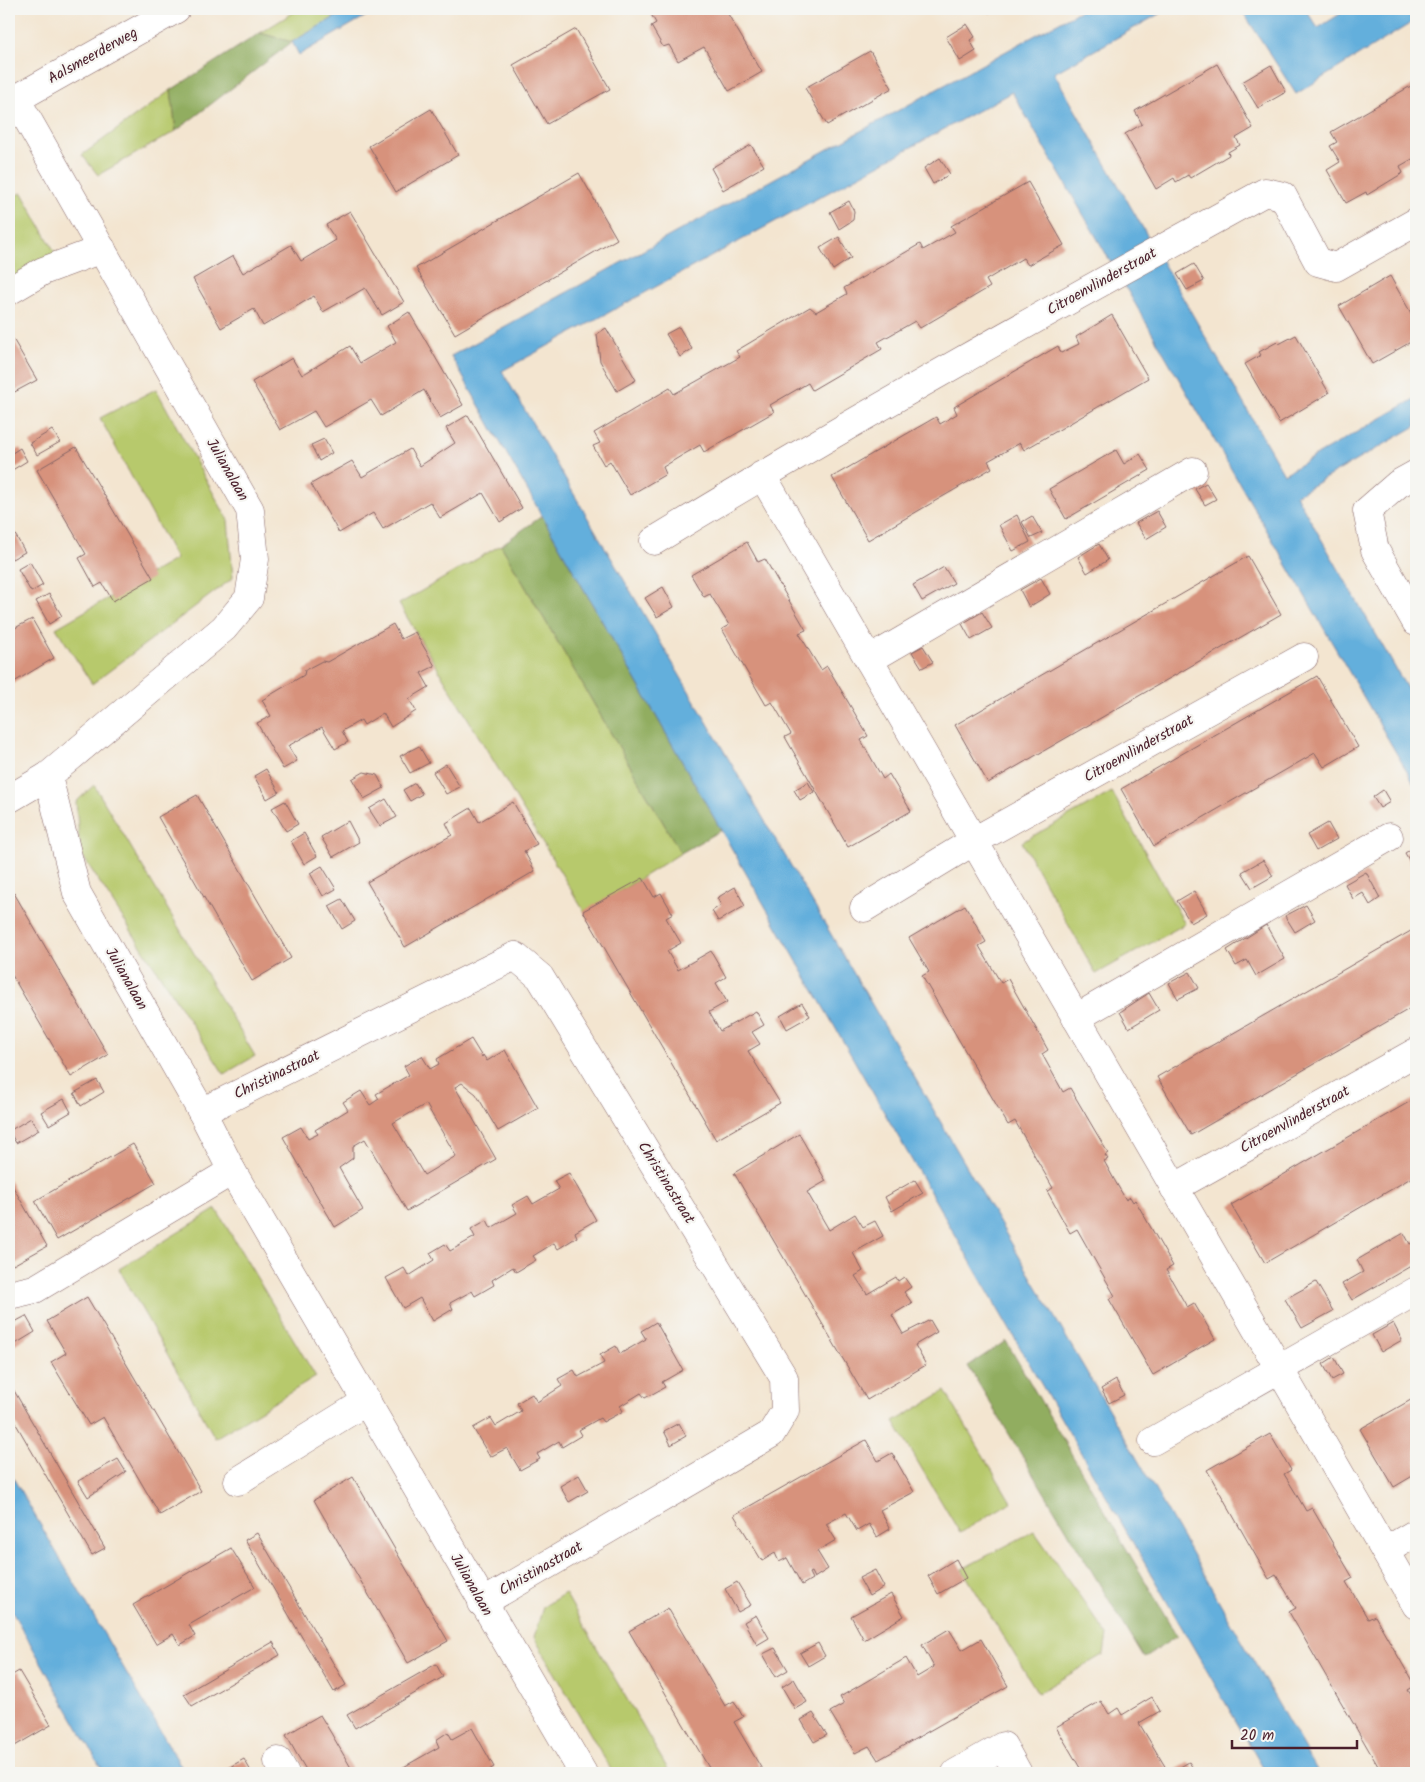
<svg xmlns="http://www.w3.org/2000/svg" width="1425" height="1782" viewBox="0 0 1425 1782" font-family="Kalam,sans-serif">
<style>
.green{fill:#b7c96c;stroke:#80744c}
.forest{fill:#91ad60;stroke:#6e6646}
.water{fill:#64afdc;stroke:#576784}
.building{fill:#d7927c;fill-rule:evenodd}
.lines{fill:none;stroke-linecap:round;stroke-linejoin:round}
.minor-casing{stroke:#856465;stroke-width:29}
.minor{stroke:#fff;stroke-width:28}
.labels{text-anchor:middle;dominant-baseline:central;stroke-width:4.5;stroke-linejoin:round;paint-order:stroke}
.street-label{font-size:15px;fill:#4a1f2b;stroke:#f6f6f2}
</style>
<rect width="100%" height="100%" fill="#f6f6f2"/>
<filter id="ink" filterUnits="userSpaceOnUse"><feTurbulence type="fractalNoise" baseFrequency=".02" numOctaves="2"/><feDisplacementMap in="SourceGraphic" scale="10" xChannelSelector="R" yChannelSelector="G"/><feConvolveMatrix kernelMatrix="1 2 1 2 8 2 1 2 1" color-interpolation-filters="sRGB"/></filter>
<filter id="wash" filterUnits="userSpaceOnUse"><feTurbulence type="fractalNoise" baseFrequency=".0096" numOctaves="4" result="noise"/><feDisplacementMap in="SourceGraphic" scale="20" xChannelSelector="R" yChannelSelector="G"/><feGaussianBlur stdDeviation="1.12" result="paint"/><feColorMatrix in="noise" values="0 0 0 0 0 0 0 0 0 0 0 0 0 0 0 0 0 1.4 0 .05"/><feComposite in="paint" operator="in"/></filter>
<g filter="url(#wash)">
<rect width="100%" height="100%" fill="#f3e5d0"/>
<g class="green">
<path d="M299,9H349L292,42L260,33Z"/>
<path d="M171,90L176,131L98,175L82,155Z"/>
<path d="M22,193L56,254L9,281V197Z"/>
<path d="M156,389L228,520L233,578L92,684L56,628L176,559L100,418Z"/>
<path d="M501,545L681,853L585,913L399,604Z"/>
<path d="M94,785L255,1056L224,1074L80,852L76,802Z"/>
<path d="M1112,792L1185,924L1096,974L1022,842Z"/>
<path d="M216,1209L316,1377L215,1438L119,1269Z"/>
<path d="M945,1391L1011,1502L960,1533L894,1422Z"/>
<path d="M1034,1531L1107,1635L1104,1654L1038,1693L962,1569Z"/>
<path d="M565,1593L670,1773H613L534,1637L543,1607Z"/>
</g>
<g class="forest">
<path d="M260,33L292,42L176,131L171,90Z"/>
<path d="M542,516L721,830L681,853L501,545Z"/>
<path d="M1006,1341L1177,1636L1144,1658L968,1366Z"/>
</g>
<g class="water">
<path d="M349,9H378L299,55L292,42Z"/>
<path d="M1083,9H1168L1054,73L1284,474L1416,398V426L1296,495L1416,704V787L1012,92L502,371L1124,1436L1318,1773H1266L721,830L451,356Z"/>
<path d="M1241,9H1305L1318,28L1348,9H1416V20L1296,94Z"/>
<path d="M9,1471L185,1773H104L9,1606Z"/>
</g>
<g id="blocks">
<g class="building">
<path d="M648,9H725L762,72L729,91L704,47L678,61L669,45L663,47L651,26L656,23Z"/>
<path d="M987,9H997L989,13Z"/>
<path d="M967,24L975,37L970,40L976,51L960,61L946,37Z"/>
<path d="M576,29L610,89L547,124L513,65Z"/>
<path d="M870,51L892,88L827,125L805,88Z"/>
<path d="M1217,64L1253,128L1236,138L1240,145L1228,152L1229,155L1190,178L1188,175L1176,182L1174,178L1156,189L1125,134L1142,124L1135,111Z"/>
<path d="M1271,65L1286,92L1258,108L1242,82Z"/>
<path d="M1416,83V157L1400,166L1403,173L1367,195L1366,192L1346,203L1327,170L1340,162L1330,146L1337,142L1331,132Z"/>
<path d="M431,109L458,155L396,192L369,146Z"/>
<path d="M751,145L764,166L723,190L711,168Z"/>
<path d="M940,158L950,174L933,184L924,168Z"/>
<path d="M579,173L617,239L455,334L416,268Z"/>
<path d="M1028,182L1064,245L1028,265L1023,258L986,280L990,287L920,328L915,321L878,342L882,349L812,390L808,383L770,405L774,412L704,452L700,445L681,456L663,467L666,474L630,495L610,461L604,465L593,446L600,443L594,433L670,388L674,394L740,357L736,351L810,307L816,312L847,294L844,288L920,244L923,250L955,232L951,226Z"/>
<path d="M849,201L854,211L853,220L839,229L830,212Z"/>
<path d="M350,211L404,302L382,315L365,288L323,312L314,296L263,326L254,309L221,328L193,279L233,256L243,273L291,245L301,261L336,240L326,225Z"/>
<path d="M839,237L851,258L833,270L820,248Z"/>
<path d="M1194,264L1204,281L1187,290L1177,274Z"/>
<path d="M1390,276L1416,322V339L1372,364L1339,306Z"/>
<path d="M409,312L463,405L440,418L424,390L381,416L371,400L324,427L314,411L280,430L252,382L292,358L302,375L350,346L360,363L396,342L387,326Z"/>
<path d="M1112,315L1148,378L1024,450L1020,443L988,461L992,468L868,540L832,477L936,417L940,424L957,414L954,407L1058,346L1061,353L1079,344L1076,337Z"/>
<path d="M679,327L692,349L680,357L666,334Z"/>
<path d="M606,328L636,380L617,391L600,361L597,334Z"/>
<path d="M1296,335L1329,393L1279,423L1245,364L1261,355L1259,352L1277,342L1279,344Z"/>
<path d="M13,339L37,380L9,395V341Z"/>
<path d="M468,415L522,508L500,522L483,493L440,518L430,502L383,529L373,513L339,533L311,484L352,461L362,477L410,449L420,466L455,443L446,428Z"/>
<path d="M52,430L60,442L37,455L30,443Z"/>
<path d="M324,439L332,453L319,461L311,445Z"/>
<path d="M76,447L153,578L113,601L102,583L95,587L79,558L86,554L37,470Z"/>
<path d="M20,448L27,461L9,472V455Z"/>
<path d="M1116,450L1124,464L1140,454L1150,470L1066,519L1049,489Z"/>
<path d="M1206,483L1216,499L1205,505L1195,489Z"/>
<path d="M1157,511L1166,527L1146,539L1136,523Z"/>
<path d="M1017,515L1030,542L1013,551L999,525Z"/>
<path d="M1032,516L1042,533L1031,538L1022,522Z"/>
<path d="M12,529L25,552L12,559L9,554V531Z"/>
<path d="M747,542L758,562L765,559L806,630L799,633L810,652L821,670L827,666L868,736L861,740L883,779L889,774L911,811L848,847L785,737L791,734L772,702L766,705L722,629L729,625L710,594L704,597L691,575Z"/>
<path d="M1099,544L1108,560L1087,573L1078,557Z"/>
<path d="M1248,556L1281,614L988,783L955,725Z"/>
<path d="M30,562L43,585L31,592L18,569Z"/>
<path d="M944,567L954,583L922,601L913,585Z"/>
<path d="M1041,578L1050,594L1029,607L1020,590Z"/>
<path d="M663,587L674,607L657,617L645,598Z"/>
<path d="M49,594L62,616L49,624L36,601Z"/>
<path d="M982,612L992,628L971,640L962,624Z"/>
<path d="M32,619L54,658L9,685V623L11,622L15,628Z"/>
<path d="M393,624L401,639L415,632L435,666L421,673L429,687L409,699L416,711L391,727L383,713L364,725L361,720L342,731L348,742L335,749L322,727L288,746L297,761L283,769L257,723L271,716L262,700L304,675L305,670L322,661L327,662Z"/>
<path d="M923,646L933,662L922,668L912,652Z"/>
<path d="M1317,676L1358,747L1324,767L1315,753L1154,846L1121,789Z"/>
<path d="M419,746L429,763L410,773L400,756Z"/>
<path d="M446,764L460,787L446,794L433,772Z"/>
<path d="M266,769L279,792L267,799L254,776Z"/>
<path d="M364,772L377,775L384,788L364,799L352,779Z"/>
<path d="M808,782L814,792L800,800L794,790Z"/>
<path d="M415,783L422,794L410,801L403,790Z"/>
<path d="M1383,790L1390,802L1380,808L1373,797Z"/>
<path d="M197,795L291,958L252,981L158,817Z"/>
<path d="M386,799L397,817L380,826L369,809Z"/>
<path d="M285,801L298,824L286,831L272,808Z"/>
<path d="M513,802L537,844L524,851L535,871L405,947L367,882L452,835L446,823L471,808L479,822Z"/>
<path d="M348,821L359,842L333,857L321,837Z"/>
<path d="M1328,823L1337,839L1316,851L1307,835Z"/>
<path d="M304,833L317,856L304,864L291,841Z"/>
<path d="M1416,846V868L1414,869L1405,853Z"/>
<path d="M1263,860L1273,876L1252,888L1242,872Z"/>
<path d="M322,866L336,889L323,896L310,873Z"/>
<path d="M1366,872L1380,898L1370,905L1363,893L1353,899L1345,884Z"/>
<path d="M643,878L654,897L661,893L673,914L666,918L681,943L667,951L678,970L711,951L726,977L716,983L727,1002L709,1012L720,1031L756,1011L764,1025L752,1032L760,1044L748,1051L780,1103L716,1140L583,911Z"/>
<path d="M735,887L745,906L718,921L712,911L721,905L717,898Z"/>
<path d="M1194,891L1207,914L1191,923L1177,901Z"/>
<path d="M14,893L108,1055L71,1077L9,970V896Z"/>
<path d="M342,899L355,921L342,929L329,906Z"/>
<path d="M965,905L986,942L979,946L1001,983L1008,979L1048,1050L1042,1054L1063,1092L1070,1088L1108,1153L1105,1155L1108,1159L1104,1161L1115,1181L1126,1200L1130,1197L1133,1202L1135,1200L1173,1266L1166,1270L1187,1307L1194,1303L1215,1339L1153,1375L1109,1299L1115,1296L1077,1229L1070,1233L1047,1191L1053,1188L1015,1121L1008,1125L922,976L929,972L909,938Z"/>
<path d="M1306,905L1315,920L1295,932L1285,916Z"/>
<path d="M1266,925L1285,959L1256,976L1247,960L1236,966L1227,950Z"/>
<path d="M1416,928V1005L1191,1135L1157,1077Z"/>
<path d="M1190,972L1199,988L1178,999L1169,983Z"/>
<path d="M1149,993L1159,1010L1129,1028L1120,1012Z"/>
<path d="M802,1003L810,1016L787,1029L780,1016Z"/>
<path d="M471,1039L482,1057L483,1055L487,1061L505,1050L538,1108L498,1131L476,1094L462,1083L455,1087L496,1159L407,1211L365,1139L353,1146V1158L339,1168L363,1210L335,1227L283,1137L301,1127L308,1139L318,1134L315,1130L348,1110L343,1102L361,1091L370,1105L379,1099L376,1094L409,1075L404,1066L422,1056L430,1069L439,1064L437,1059ZM426,1104L456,1156L424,1175L393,1123Z"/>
<path d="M97,1080L104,1092L81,1106L74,1093Z"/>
<path d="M1416,1098V1175L1265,1263L1231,1205Z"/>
<path d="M64,1099L71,1112L49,1125L41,1112Z"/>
<path d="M31,1118L39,1130L16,1143L9,1131Z"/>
<path d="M799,1134L826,1181L807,1192L829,1230L855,1214L863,1227L875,1221L883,1236L853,1253L863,1271L855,1276L867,1294L896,1277L898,1281L904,1277L911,1287L904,1292L912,1303L892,1315L903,1334L930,1320L937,1332L915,1345L926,1365L867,1400L734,1173Z"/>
<path d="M133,1144L156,1183L57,1240L35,1201Z"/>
<path d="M569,1173L596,1220L575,1232L577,1237L558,1249L554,1243L533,1256L536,1260L516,1272L513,1267L492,1280L494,1285L475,1296L472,1291L450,1303L453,1309L433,1321L420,1298L403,1308L386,1278L404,1268L409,1276L434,1260L430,1253L445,1244L450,1251L475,1237L471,1229L487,1220L491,1228L517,1213L512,1205L528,1196L533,1204L559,1189L554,1181Z"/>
<path d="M9,1180L47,1246L13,1265L9,1258Z"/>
<path d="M915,1180L923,1193L892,1211L885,1197Z"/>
<path d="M1404,1233L1410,1244L1416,1241V1263L1352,1300L1342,1284L1363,1272L1357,1260Z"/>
<path d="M1316,1282L1333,1311L1302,1328L1285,1299Z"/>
<path d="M87,1297L201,1491L160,1515L103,1417L89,1425L51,1362L66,1353L47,1321Z"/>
<path d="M26,1316L35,1332L12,1346L9,1340V1325Z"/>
<path d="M656,1322L683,1370L662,1382L665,1387L645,1398L641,1393L620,1406L623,1411L603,1422L600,1418L579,1430L582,1435L562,1447L559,1441L537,1454L540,1459L520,1470L507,1448L490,1457L473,1428L491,1418L496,1426L521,1411L517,1403L532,1394L537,1402L562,1386L558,1379L574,1370L578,1377L604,1363L600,1355L616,1346L620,1354L646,1339L641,1331Z"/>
<path d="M1393,1323L1402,1340L1381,1352L1372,1335Z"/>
<path d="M1334,1357L1343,1374L1332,1380L1323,1364Z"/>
<path d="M1116,1380L1124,1395L1109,1403L1101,1389Z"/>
<path d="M9,1382L105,1548L92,1555L9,1412Z"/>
<path d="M1416,1397V1474L1394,1487L1360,1429Z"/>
<path d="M679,1423L686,1436L671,1445L664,1431Z"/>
<path d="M1270,1434L1291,1470L1284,1474L1295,1492L1306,1511L1312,1508L1353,1578L1346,1582L1357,1600L1368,1619L1375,1616L1415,1686L1408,1690L1416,1703V1773H1382L1289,1612L1296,1608L1276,1575L1269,1579L1207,1470Z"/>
<path d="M866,1440L878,1461L892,1453L914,1492L880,1510L890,1529L877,1537L869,1524L857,1531L846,1513L826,1524L836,1540L817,1551L828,1569L814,1578L811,1572L809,1573L812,1579L802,1585L787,1558L779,1562L775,1553L762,1561L734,1515Z"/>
<path d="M118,1459L126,1472L88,1497L78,1481Z"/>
<path d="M579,1475L588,1491L569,1502L560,1486Z"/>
<path d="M353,1477L448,1641L408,1663L314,1500Z"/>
<path d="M257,1533L346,1685L334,1692L245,1540Z"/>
<path d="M231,1548L255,1587L189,1625L195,1636L180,1645L173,1634L156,1644L133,1605Z"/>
<path d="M956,1559L966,1578L938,1594L928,1576Z"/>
<path d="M875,1570L884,1587L869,1596L859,1578Z"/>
<path d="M737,1582L751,1605L738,1612L725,1589Z"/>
<path d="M891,1594L904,1616L864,1640L851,1616Z"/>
<path d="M668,1608L725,1706L734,1701L743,1717L734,1722L763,1771L760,1773H712L629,1631Z"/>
<path d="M756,1615L769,1638L757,1645L744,1622Z"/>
<path d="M949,1629L962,1650L981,1639L1008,1686L878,1760L869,1746L855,1753L830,1712L844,1704L840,1697L906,1658L917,1677L934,1667L922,1645Z"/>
<path d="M273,1642L280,1655L192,1706L184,1694Z"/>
<path d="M818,1643L825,1656L808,1666L800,1653Z"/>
<path d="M775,1648L788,1670L776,1677L763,1654Z"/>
<path d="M436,1664L443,1677L355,1728L347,1715Z"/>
<path d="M19,1671L51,1725L13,1747L9,1739V1677Z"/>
<path d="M794,1679L807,1702L795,1709L782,1687Z"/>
<path d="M1152,1697L1160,1711L1139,1723L1169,1773H1083L1056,1727L1101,1701L1109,1714L1118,1708L1122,1715Z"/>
<path d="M813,1713L827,1735L814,1742L801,1720Z"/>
<path d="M320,1715L331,1733L354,1773H308L296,1753L286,1735Z"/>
<path d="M472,1728L494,1767L484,1773H393L439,1747L436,1740L448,1732L452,1739Z"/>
<path d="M244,1759L252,1773H219Z"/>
<path d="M1189,1762L1196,1773H1170Z"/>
</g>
</g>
</g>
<g filter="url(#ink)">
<use href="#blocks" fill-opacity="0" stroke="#856465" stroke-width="1"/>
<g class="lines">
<g class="minor-casing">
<g id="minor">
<path d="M9,103L176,9"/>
<path d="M9,291L43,271L102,249"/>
<path d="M1416,474L1398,484L1367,511L1375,550L1416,622"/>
<path d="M762,475L1416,1605"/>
<path d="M654,541C854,419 1059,305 1265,192L1283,196L1318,262L1336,267L1416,222"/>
<path d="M869,660L1193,471"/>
<path d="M48,776L77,893L202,1112L232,1171L583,1773"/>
<path d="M9,799L48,776L224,628L249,598L255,559L250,510L16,99"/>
<path d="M864,908L974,841L1304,657"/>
<path d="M1076,1018L1389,837"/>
<path d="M202,1112L515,956L540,977L784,1378L785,1411L771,1434L482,1603"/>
<path d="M1174,1188L1416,1052"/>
<path d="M9,1295L35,1289L232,1171"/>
<path d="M1153,1441L1416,1291"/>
<path d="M238,1481L367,1401"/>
<path d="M1385,1551L1416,1533"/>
<path d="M278,1761L285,1773"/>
<path d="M956,1773L1003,1746L1018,1773"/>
</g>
</g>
<use href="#minor" class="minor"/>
</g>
</g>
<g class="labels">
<g class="street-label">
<text transform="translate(93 56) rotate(-29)">Aalsmeerderweg</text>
<text transform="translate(1102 282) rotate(-29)">Citroenvlinderstraat</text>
<text transform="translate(227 470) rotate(60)">Julianalaan</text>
<text transform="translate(1139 749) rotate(-29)">Citroenvlinderstraat</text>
<text transform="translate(126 979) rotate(60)">Julianalaan</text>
<text transform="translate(277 1075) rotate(-26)">Christinastraat</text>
<text transform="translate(1295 1120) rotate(-29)">Citroenvlinderstraat</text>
<text transform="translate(666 1183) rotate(58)">Christinastraat</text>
<text transform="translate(541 1569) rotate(-30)">Christinastraat</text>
<text transform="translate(471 1585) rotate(60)">Julianalaan</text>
</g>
</g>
<rect width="1425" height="1782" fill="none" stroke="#f6f6f2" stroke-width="30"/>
<path d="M1232 1740v8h125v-8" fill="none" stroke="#4a1f2b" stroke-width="2.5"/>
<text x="1240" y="1740" font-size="15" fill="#4a1f2b" stroke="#f6f6f2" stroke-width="4" paint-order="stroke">20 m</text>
</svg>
